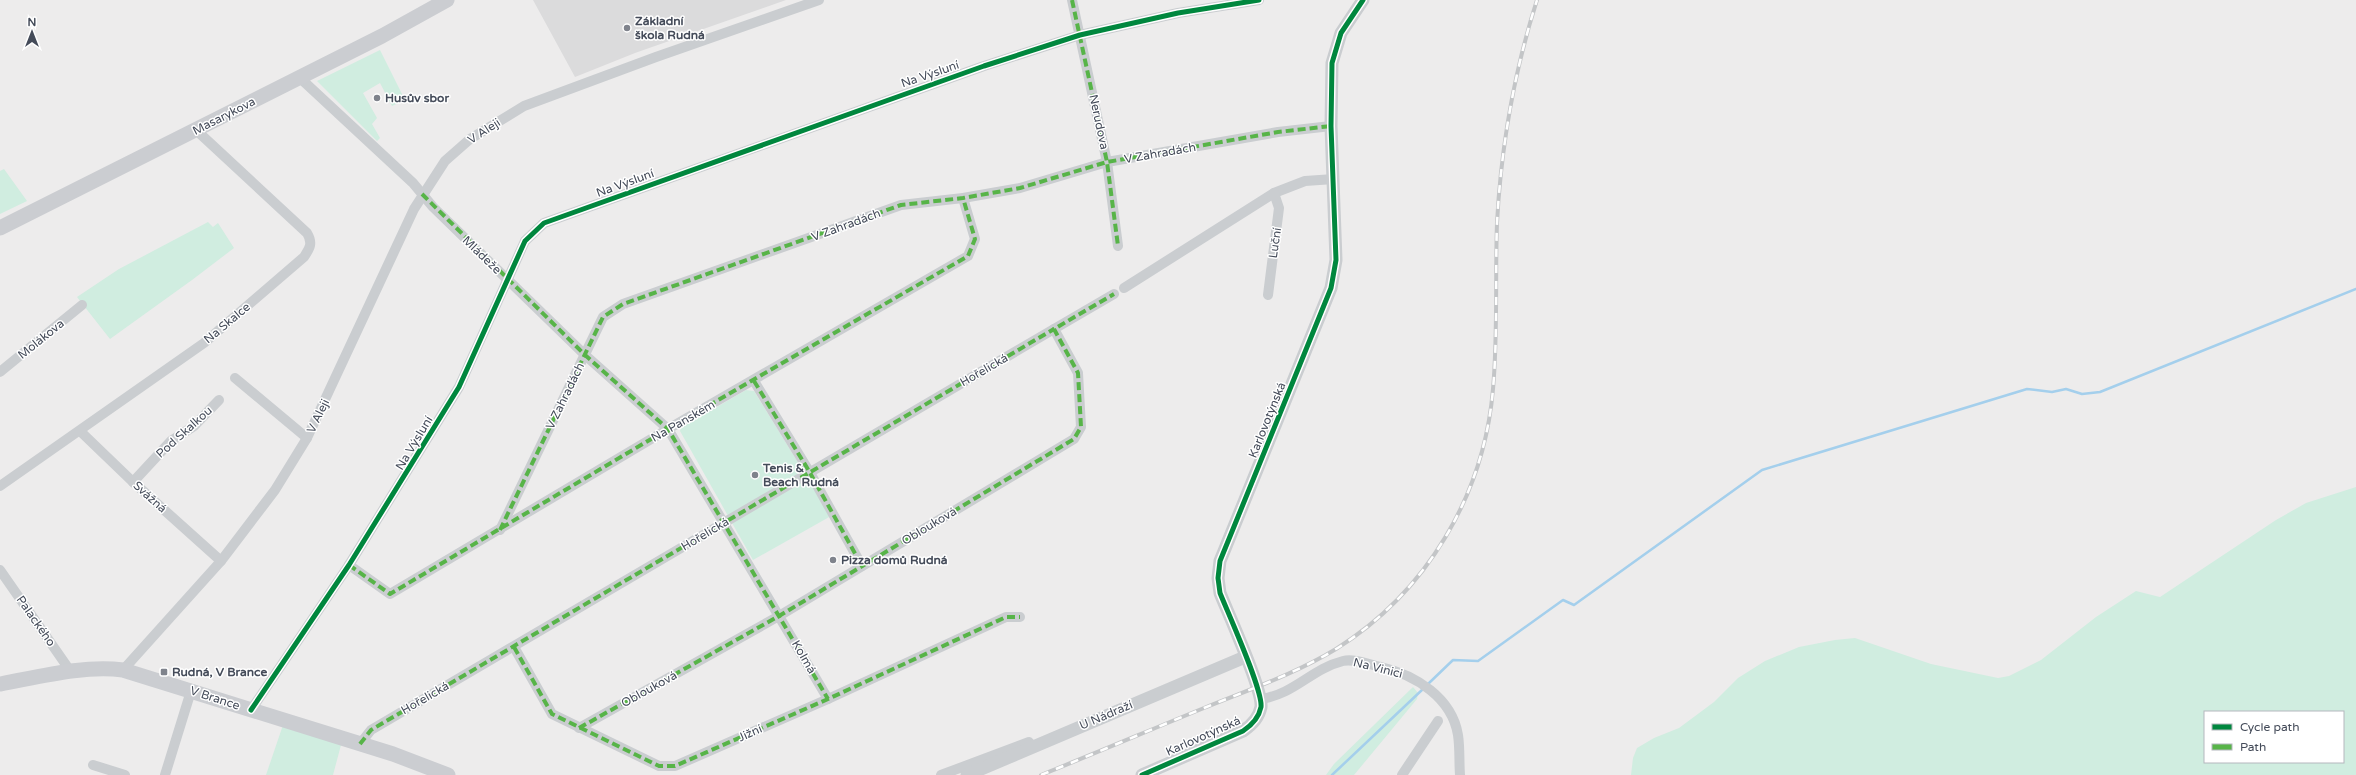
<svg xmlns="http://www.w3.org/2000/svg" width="2356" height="775" viewBox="0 0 2356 775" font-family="'Varela Round',sans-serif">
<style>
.education{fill:#dbdbdc}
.green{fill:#d0ede0;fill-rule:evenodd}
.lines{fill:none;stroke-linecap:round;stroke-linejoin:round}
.stream{stroke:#a4cfec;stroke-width:2.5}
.minor{stroke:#cacdd0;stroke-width:10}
.tertiary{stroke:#cacdd0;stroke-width:13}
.secondary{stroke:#cbcdd1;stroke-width:15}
.rail-casing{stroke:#c3c5c7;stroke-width:4}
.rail{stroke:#fff;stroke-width:2.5;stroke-dasharray:8;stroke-linecap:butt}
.quiet{stroke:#57b448;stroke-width:4;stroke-dasharray:8 4;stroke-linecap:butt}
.cycleway-casing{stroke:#fff;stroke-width:8}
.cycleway{stroke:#00873e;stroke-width:5}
.poi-dot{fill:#7f838c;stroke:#fff;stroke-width:1.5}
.labels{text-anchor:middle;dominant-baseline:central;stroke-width:3;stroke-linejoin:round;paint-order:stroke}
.poi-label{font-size:12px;font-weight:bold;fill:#444b59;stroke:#fff;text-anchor:start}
.street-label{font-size:12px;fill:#444b59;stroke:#fff}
</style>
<rect width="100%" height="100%" fill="#edecec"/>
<path class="education" d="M533,0H786L635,53L575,77Z"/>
<g class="green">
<path d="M380,50L405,100L392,106L380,83L363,93L377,118L372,124L380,138L377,141L317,81Z"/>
<path d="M4,169L27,201L0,214V171Z"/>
<path d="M208,222L213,227L218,223L234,248L192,280L110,339L77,297L119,269Z"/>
<path d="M746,390L754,391L831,516L753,560L680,431L681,428Z"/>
<path d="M2356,487V775H1631L1633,758L1637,748L1654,738L1679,728L1714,702L1738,678L1765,661L1799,647L1835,640L1855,638L1931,664L1998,678L2009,676L2041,660L2096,617L2136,591L2160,597L2276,520L2306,503ZM2205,712H2343V762H2205Z"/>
<path d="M1413,687L1418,693L1417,699L1354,775H1326L1334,764Z"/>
<path d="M283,725L341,745L333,775H266Z"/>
</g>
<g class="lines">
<g class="stream">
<path d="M1428,684L1453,660L1478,661L1563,600L1574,605L1762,470L2027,389L2052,392L2066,389L2082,394L2100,392L2356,289"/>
<path d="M1332,775L1423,689"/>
</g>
<g class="minor">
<path d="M1072,0L1107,162L1118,246"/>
<path d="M300,78L413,183L433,207L585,355L668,429L828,699"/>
<path d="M1124,288L1274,193L1305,181L1334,179"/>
<path d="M1268,295L1279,208L1274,193"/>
<path d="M0,372L82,305"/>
<path d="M235,378L307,438"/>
<path d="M754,381L809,471L862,566"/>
<path d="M80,431L133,482L221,561"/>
<path d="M133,482L171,441L194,426L219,400"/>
<path d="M0,486L204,343L304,257C310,248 313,243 307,233L196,130"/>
<path d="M500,530L603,317L623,304L901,205L963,198L1020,188L1107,162L1278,132L1331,126"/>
<path d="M349,565L390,594L668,429L968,256L975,239L963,198"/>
<path d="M0,570L71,672"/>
<path d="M514,647L552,714L659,766H675L828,699L1006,617H1020"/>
<path d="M123,670L221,561L275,490L307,438L414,209L445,161L470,139L524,106L656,57L819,0"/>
<path d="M1261,699C1295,694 1311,669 1343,661C1354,658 1370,665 1381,667C1416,675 1452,698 1458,735C1460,748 1459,762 1460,775"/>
<path d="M251,710L349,565L459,387L525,241L544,223L984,66L1080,35L1178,13L1259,0"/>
<path d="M579,728L779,616L1074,439L1081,427L1078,373L1054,329L1114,294"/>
<path d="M360,744L371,730L1054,329"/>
<path d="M93,765L125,775"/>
<path d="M165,775L191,691"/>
<path d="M941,775L1029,742L1033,747"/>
<path d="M1402,775L1438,721"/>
</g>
<g class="tertiary">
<path d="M967,775L1245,657"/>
<path d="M1142,775L1243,731C1252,725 1259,717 1261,707C1263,690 1228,613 1220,593L1218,578L1220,561L1331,288L1336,260L1331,126L1332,63L1341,33L1363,0"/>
</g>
<g class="secondary">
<path d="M0,228L382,36L447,0"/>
<path d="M0,684C39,677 83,665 123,670L393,754L448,775"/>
</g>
<g class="rail-casing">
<path id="rail" d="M1041,775C1096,753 1150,730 1204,708C1248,690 1295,674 1336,649C1427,592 1484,495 1493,389C1498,334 1495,278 1497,223C1501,148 1514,72 1537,0"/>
</g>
<use href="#rail" class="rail"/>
<g class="quiet">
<path d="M1072,0L1107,162L1118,246"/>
<path d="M422,194L585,355L668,429L828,699"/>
<path d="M754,381L809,471L862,566"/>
<path d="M500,530L603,317L623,304L901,205L963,198L1020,188L1107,162L1278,132L1331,126"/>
<path d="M349,565L390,594L668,429L968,256L975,239L963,198"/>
<path d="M514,647L552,714L659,766H675L828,699L1006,617H1020"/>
<path d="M579,728L779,616L1074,439L1081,427L1078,373L1054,329L1114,294"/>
<path d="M360,744L371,730L1054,329"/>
</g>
<g class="cycleway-casing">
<g id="cycleway">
<path d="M251,710L349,565L459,387L525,241L544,223L984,66L1080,35L1178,13L1259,0"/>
<path d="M1142,775L1243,731C1252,725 1259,717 1261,707C1263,690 1228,613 1220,593L1218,578L1220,561L1331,288L1336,260L1331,126L1332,63L1341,33L1363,0"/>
</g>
</g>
<use href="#cycleway" class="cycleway"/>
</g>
<g class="poi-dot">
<circle cx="627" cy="28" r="4"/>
<circle cx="377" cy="98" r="4"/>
<circle cx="755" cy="475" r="4"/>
<circle cx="833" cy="560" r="4"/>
<rect x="160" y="668" width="8" height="8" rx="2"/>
</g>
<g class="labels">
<g class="poi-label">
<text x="635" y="21">Základní<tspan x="635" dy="14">škola Rudná</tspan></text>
<text x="385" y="98">Husův sbor</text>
<text x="763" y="468">Tenis &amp;<tspan x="763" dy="14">Beach Rudná</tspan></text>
<text x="841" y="560">Pizza domů Rudná</text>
<text x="172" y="672">Rudná, V Brance</text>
</g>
<g class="street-label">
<text transform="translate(930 74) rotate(-19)">Na Výsluní</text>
<text transform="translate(224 116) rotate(-27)">Masarykova</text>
<text transform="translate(1099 122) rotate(78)">Nerudova</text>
<text transform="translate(484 131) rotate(-33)">V Aleji</text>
<text transform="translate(1160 153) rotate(-10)">V Zahradách</text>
<text transform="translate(625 183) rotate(-20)">Na Výsluní</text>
<text transform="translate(846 225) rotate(-20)">V Zahradách</text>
<text transform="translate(1275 243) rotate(-82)">Luční</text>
<text transform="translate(482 255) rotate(44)">Mládeže</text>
<text transform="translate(227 323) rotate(-40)">Na Skalce</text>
<text transform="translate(41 339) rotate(-39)">Molákova</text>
<text transform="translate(984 370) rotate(-30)">Hořelická</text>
<text transform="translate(565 396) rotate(-64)">V Zahradách</text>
<text transform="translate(318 416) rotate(-64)">V Aleji</text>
<text transform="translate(1267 420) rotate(-68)">Karlovotýnská</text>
<text transform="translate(683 421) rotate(-30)">Na Panském</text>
<text transform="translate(184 432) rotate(-42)">Pod Skalkou</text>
<text transform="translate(414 443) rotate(-59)">Na Výsluní</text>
<text transform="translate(150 497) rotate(42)">Svážná</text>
<text transform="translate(929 526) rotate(-31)">Oblouková</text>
<text transform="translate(705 534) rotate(-31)">Hořelická</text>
<text transform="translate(36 621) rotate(55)">Palackého</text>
<text transform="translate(804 657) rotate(60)">Kolmá</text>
<text transform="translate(1378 668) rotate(14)">Na Vinici</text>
<text transform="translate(649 689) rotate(-29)">Oblouková</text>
<text transform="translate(215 698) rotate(18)">V Brance</text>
<text transform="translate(425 698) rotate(-30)">Hořelická</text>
<text transform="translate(1106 715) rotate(-23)">U Nádraží</text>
<text transform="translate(750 733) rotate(-24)">Jižní</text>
<text transform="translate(1203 736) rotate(-24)">Karlovotýnská</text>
</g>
</g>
<rect x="2204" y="711" width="140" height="52" fill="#ffffff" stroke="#b4b7bd"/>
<rect x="2212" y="724" width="20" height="6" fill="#00873e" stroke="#b4b7bd"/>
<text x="2240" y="731" font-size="12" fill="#444b59">Cycle path</text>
<rect x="2212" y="744" width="20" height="6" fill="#57b448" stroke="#b4b7bd"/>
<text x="2240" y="751" font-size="12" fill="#444b59">Path</text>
<g transform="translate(32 32)" stroke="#ffffff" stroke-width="3" paint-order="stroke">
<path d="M0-3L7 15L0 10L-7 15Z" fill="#444b59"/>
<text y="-6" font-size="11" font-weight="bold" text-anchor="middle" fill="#444b59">N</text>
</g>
</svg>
